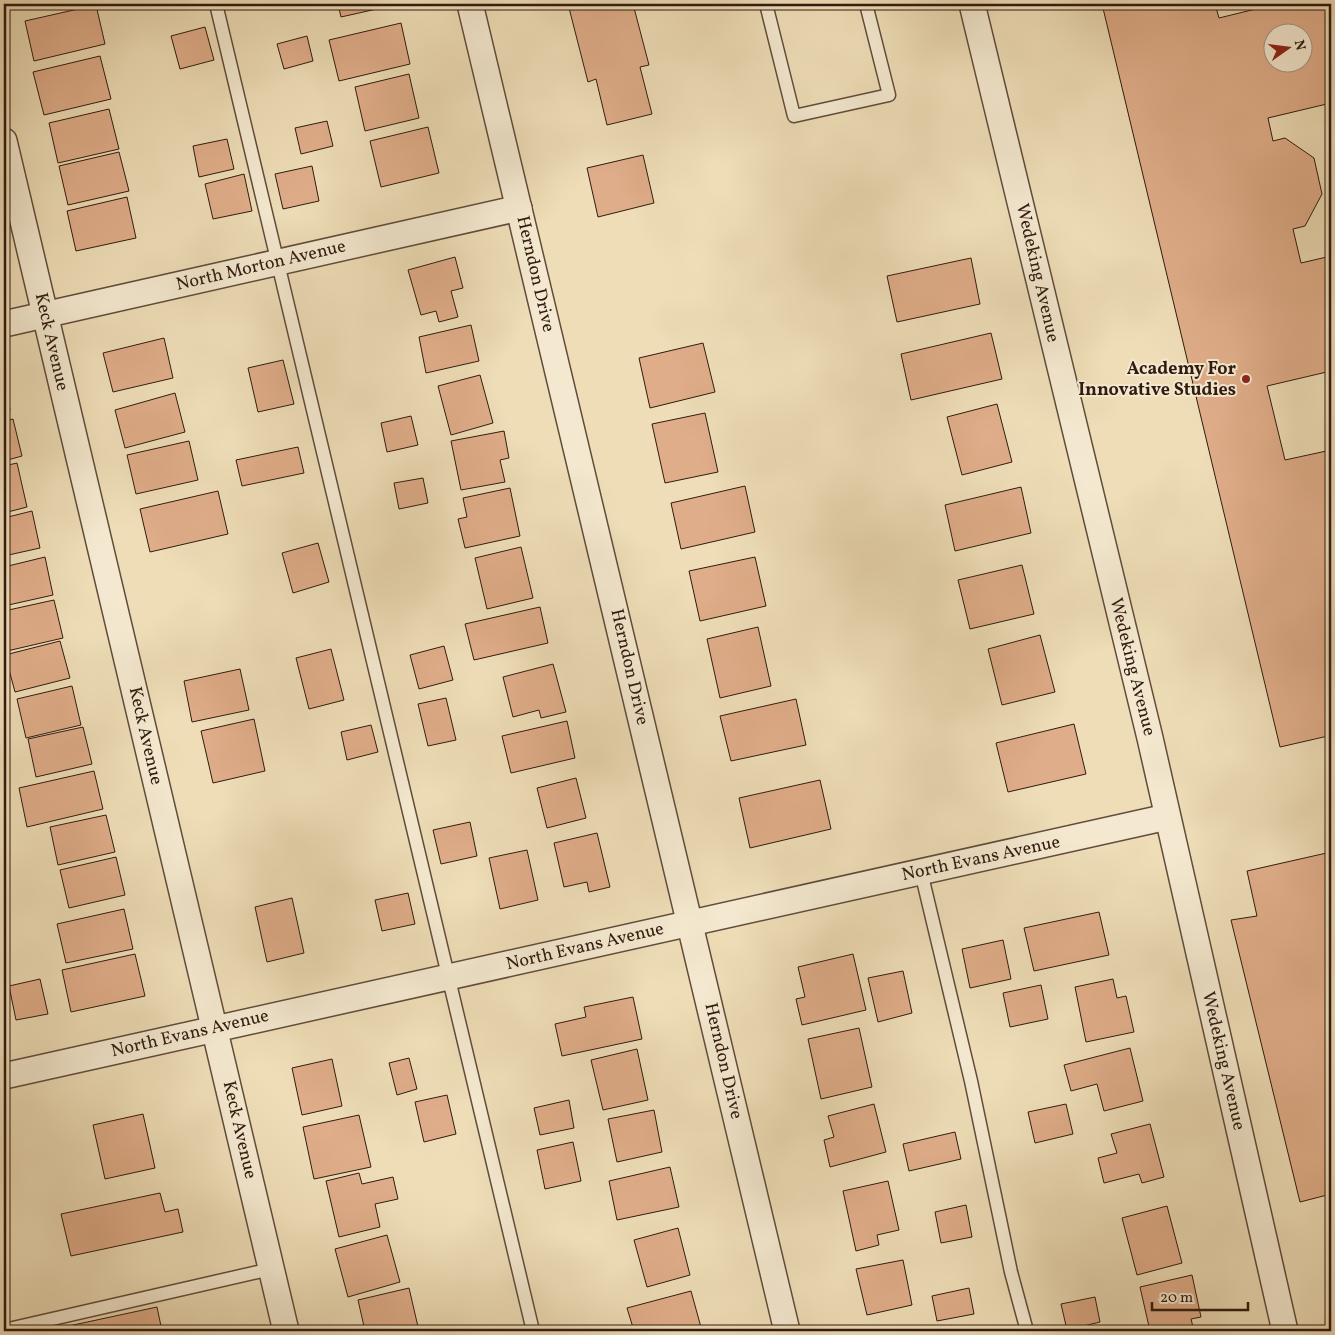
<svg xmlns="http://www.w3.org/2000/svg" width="1335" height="1335" viewBox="0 0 1335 1335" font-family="Vollkorn,serif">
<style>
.building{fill:#dfad89;stroke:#301b10;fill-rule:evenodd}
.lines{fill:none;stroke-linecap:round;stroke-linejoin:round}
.lane-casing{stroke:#604c3a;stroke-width:15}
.street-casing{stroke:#604c3a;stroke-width:28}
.lane{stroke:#f4e9d0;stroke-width:12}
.street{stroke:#f4e9d0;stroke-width:25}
.poi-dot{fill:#8f2418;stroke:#f4e9d0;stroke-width:2}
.labels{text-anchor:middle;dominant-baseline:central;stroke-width:4;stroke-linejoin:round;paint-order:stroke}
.street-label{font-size:18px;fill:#301b10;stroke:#f4e9d0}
.poi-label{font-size:18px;font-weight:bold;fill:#301b10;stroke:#f4e9d0;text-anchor:end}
</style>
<rect width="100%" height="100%" fill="#eeddb7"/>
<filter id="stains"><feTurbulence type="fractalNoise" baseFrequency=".004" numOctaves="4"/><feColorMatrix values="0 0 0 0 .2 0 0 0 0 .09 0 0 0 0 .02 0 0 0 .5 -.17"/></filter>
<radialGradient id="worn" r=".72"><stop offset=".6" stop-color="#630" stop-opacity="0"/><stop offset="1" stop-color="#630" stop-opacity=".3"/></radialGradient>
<g class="building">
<path d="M338,4H399L341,17Z"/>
<path d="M568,4H633L649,65L640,67L652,114L607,125L596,79L588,82Z"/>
<path d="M1102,4H1215L1219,18L1276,4H1331V103L1268,118L1273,141L1285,138L1314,158L1322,194L1305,226L1293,229L1301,263L1331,256V371L1267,386L1285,460L1331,450V750L1328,736L1280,747ZM1272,32H1302V62H1272Z"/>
<path d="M96,5L105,44L34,61L25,21Z"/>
<path d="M401,23L410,64L339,81L329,40Z"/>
<path d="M205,27L214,60L180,69L171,36Z"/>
<path d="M307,36L313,61L284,69L277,44Z"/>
<path d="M100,56L111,99L44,115L33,72Z"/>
<path d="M409,74L419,118L365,131L355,87Z"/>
<path d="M109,109L119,149L58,163L49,123Z"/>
<path d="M327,121L333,146L301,154L295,128Z"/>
<path d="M428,127L439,173L381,187L370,141Z"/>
<path d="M227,139L234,169L199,177L193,146Z"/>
<path d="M119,152L129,191L68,205L59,166Z"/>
<path d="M643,155L654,203L598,217L587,168Z"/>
<path d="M312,166L319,201L283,209L275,174Z"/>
<path d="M244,174L252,211L213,219L205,184Z"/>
<path d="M127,197L136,238L76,251L67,211Z"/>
<path d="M455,257L463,288L451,291L458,317L439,322L436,311L421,315L408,270Z"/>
<path d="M971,258L980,304L897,322L887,276Z"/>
<path d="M471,325L479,361L426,373L419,337Z"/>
<path d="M991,333L1002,379L911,400L901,354Z"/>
<path d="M164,338L173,378L113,392L103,353Z"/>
<path d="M703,343L715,392L650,408L639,358Z"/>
<path d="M283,360L294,404L258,412L248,368Z"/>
<path d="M480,375L493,423L451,435L438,386Z"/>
<path d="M4,381L10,410L4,412Z"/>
<path d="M175,393L185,432L125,448L115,410Z"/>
<path d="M997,404L1012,462L962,475L947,417Z"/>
<path d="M705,413L718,472L665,483L652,424Z"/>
<path d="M411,416L418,445L387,452L381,423Z"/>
<path d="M13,419L22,456L4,461V421Z"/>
<path d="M504,431L509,458L500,460L505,482L461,490L451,441Z"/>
<path d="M189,441L198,480L136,494L127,455Z"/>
<path d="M298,447L304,473L242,486L236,460Z"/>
<path d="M17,463L27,507L4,513V466Z"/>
<path d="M423,478L428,503L399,509L394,483Z"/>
<path d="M745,486L755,532L681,549L671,503Z"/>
<path d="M1021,487L1031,533L955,551L945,505Z"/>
<path d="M510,488L520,536L465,548L458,519L467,517L463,498Z"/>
<path d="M218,491L228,534L150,552L140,509Z"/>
<path d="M32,511L40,548L4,556V518Z"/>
<path d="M318,543L329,582L293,593L282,553Z"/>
<path d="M521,547L533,598L487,609L475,558Z"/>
<path d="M45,557L53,595L4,606V567Z"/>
<path d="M755,557L766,606L700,621L689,571Z"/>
<path d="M1022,565L1034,614L970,629L958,580Z"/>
<path d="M54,600L63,638L7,651L4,637V611Z"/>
<path d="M540,607L548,643L474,660L465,624Z"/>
<path d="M758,627L771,686L720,698L707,639Z"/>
<path d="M1040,635L1055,692L1002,705L988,649Z"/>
<path d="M60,641L70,678L15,692L5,655Z"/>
<path d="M444,646L453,680L419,689L410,655Z"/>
<path d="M331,649L344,700L309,709L296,658Z"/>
<path d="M553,664L566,712L541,718L539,710L513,717L503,677Z"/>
<path d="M240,669L249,710L192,722L184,681Z"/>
<path d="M72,686L81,725L26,738L17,699Z"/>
<path d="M446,698L456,740L428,746L418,704Z"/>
<path d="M796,699L806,745L731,761L720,716Z"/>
<path d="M254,719L265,771L213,783L201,731Z"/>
<path d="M567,721L575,758L511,773L502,736Z"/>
<path d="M1074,724L1086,774L1008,792L996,743Z"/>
<path d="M371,725L378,752L347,760L341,732Z"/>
<path d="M83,727L92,764L36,777L28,739Z"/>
<path d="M94,771L103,809L27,827L19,788Z"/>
<path d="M576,778L586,818L547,828L537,788Z"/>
<path d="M820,780L831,829L750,848L739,798Z"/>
<path d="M106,815L115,852L58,865L50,827Z"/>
<path d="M470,822L477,856L441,864L433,830Z"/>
<path d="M597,833L610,887L589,892L587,882L564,887L554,843Z"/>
<path d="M527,850L538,900L500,909L489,858Z"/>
<path d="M1331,852V1194L1300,1202L1231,920L1257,916L1247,871Z"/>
<path d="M116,857L125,895L69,908L60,870Z"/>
<path d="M408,893L415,924L382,931L375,900Z"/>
<path d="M292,898L304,953L267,962L255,907Z"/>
<path d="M124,909L133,949L66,963L57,924Z"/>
<path d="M1099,912L1109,955L1034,971L1024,928Z"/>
<path d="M1003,940L1011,979L970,988L962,949Z"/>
<path d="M135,954L145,996L71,1012L62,970Z"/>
<path d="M853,954L866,1010L802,1025L796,999L805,997L798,967Z"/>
<path d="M903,971L912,1013L878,1022L868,978Z"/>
<path d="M40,979L48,1014L16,1020L9,986Z"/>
<path d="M1113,979L1117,998L1126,996L1134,1032L1086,1042L1075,987Z"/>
<path d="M1041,985L1048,1019L1010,1027L1003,993Z"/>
<path d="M633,997L642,1039L562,1056L555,1024L586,1017L584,1007Z"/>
<path d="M859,1028L872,1087L821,1099L808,1039Z"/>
<path d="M1130,1048L1143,1101L1104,1111L1097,1084L1071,1091L1064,1065Z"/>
<path d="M637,1049L648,1100L603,1110L591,1060Z"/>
<path d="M409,1058L417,1089L397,1095L389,1063Z"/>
<path d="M332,1059L342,1106L302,1115L292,1068Z"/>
<path d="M447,1095L456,1134L424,1142L415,1102Z"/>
<path d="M569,1100L574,1128L540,1135L534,1108Z"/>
<path d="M874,1104L886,1152L830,1167L824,1140L834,1137L828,1116Z"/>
<path d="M1066,1104L1073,1134L1035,1143L1028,1112Z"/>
<path d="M654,1110L662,1152L617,1162L608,1119Z"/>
<path d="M143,1114L155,1168L105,1179L93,1125Z"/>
<path d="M359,1115L371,1167L314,1179L303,1127Z"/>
<path d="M1150,1124L1164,1177L1142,1183L1139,1174L1104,1183L1098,1158L1117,1153L1111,1134Z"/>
<path d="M955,1132L961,1159L909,1171L903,1144Z"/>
<path d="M573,1142L581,1181L545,1189L537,1150Z"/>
<path d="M670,1167L679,1207L617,1220L609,1181Z"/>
<path d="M359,1173L362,1184L393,1177L398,1199L375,1204L380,1227L339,1237L326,1181Z"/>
<path d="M888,1181L899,1230L877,1235L879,1245L856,1251L843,1191Z"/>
<path d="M160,1193L165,1212L178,1209L183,1232L71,1256L61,1214Z"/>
<path d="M966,1205L972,1237L941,1243L935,1212Z"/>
<path d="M1167,1206L1182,1263L1137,1275L1122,1218Z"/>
<path d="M678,1228L690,1275L647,1287L634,1240Z"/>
<path d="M387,1235L400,1282L348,1297L335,1249Z"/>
<path d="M903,1260L912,1305L867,1315L856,1269Z"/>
<path d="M1192,1275L1201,1317L1191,1319L1194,1331H1150L1140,1287Z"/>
<path d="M409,1288L419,1331H365L358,1300Z"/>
<path d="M969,1288L974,1314L937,1321L932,1296Z"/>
<path d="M691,1291L702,1331H634L627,1308Z"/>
<path d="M1095,1297L1100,1322L1067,1330L1061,1304Z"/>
<path d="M157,1307L162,1331H50V1330Z"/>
</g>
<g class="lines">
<g class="lane-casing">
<g id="lane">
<path d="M216,4L533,1331"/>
<path d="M766,4L794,116L889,95L866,4"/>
<path d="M921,872L971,1081L1011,1272L1027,1331"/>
<path d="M4,1330L271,1269"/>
</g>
</g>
<g class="street-casing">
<g id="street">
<path d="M470,4L787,1331"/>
<path d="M972,4L1150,738L1285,1331"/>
<path d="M4,141L286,1331"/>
<path d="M4,324L519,208"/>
<path d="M4,1076L1167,817"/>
</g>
</g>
<use href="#lane" class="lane"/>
<use href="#street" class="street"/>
</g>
<circle class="poi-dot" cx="1246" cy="379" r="5"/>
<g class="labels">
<g class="street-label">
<text transform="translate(261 266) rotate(-13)">North Morton Avenue</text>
<text transform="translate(1037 273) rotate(77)">Wedeking Avenue</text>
<text transform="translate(535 274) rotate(77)">Herndon Drive</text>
<text transform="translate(51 342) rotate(77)">Keck Avenue</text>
<text transform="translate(629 667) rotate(77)">Herndon Drive</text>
<text transform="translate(1132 667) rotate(76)">Wedeking Avenue</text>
<text transform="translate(145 736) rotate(77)">Keck Avenue</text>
<text transform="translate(981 859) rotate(-12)">North Evans Avenue</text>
<text transform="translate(585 947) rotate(-13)">North Evans Avenue</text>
<text transform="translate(190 1034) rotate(-13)">North Evans Avenue</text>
<text transform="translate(723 1061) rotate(77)">Herndon Drive</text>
<text transform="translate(1223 1061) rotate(77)">Wedeking Avenue</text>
<text transform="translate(239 1130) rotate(77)">Keck Avenue</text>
</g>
<g class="poi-label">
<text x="1236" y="369">Academy For<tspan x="1236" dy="21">Innovative Studies</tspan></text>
</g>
</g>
<rect width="1335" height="1335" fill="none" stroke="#eeddb7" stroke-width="20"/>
<rect x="5" y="5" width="1325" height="1325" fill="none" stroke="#301b10" stroke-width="2.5"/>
<rect x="10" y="10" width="1315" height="1315" fill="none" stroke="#301b10"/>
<g transform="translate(1288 48) rotate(76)"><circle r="24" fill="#f4e9d0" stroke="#a69783"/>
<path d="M0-4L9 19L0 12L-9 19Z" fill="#8f2418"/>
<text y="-8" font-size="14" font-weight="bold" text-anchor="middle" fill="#301b10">N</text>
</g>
<path d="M1152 1302v8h96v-8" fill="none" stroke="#301b10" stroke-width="2.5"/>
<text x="1160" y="1302" font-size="15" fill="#301b10" stroke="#f4e9d0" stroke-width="4" paint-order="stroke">20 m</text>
<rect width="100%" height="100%" filter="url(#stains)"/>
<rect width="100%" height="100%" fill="url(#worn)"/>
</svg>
